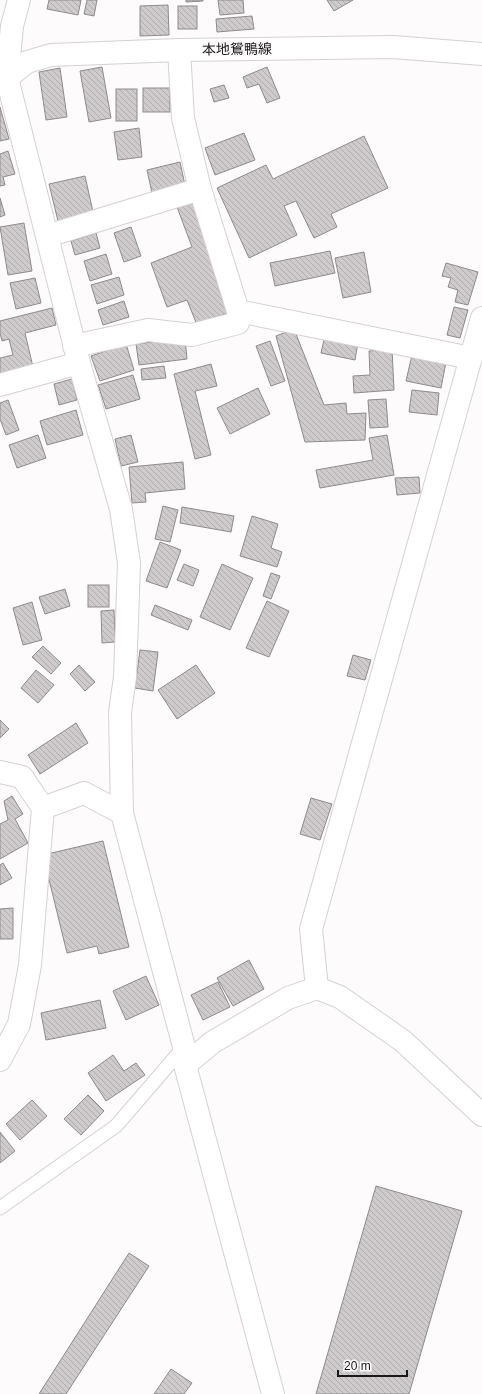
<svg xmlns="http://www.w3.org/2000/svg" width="482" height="1394" viewBox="0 0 482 1394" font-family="Helvetica,'Noto Sans JP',sans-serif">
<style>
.building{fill:url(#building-back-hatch);stroke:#8f8a8c}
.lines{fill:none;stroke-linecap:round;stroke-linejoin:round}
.lane-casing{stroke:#d6d1d3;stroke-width:15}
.street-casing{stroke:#d6d1d3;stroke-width:24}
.secondary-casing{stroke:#d6d1d3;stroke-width:24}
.lane{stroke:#fff;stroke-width:13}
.street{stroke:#fff;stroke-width:22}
.secondary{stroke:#fff;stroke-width:22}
.labels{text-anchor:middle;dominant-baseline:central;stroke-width:4;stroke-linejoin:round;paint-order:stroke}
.street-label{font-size:14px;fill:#1a1919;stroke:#fefbfc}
</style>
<defs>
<pattern id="building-back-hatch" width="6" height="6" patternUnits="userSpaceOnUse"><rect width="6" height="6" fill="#cfcacb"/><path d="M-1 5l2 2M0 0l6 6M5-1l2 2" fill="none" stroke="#b1adae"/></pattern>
</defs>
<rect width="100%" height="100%" fill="#fefbfc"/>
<g class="building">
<path d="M49,0H81L78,15L47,9Z"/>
<path d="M87,0H97L94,16L84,14Z"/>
<path d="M186,0H203V1L186,2Z"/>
<path d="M218,0H243L244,13L220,15Z"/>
<path d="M327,0H353L334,11Z"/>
<path d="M168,5L169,35L140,36V6Z"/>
<rect x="178" y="6" width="19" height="23"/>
<path d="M252,16L254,29L217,32L216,19Z"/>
<path d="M102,67L111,118L89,122L80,71Z"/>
<path d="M267,67L280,98L267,103L259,84L247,88L243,77Z"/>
<path d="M60,68L67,117L46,120L39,72Z"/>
<path d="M224,85L229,98L214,102L210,89Z"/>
<rect x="143" y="88" width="27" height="24"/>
<rect x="116" y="89" width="21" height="32"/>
<path d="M0,107L9,139L0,141Z"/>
<path d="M139,128L142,157L118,160L114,132Z"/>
<path d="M244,133L255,160L215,175L205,148Z"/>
<path d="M364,136L388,188L331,214L337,227L314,238L296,201L284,206L297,235L249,258L217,188L266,165L273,179Z"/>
<path d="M8,151L15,174L3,177L5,185L0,186V154Z"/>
<path d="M180,162L185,185L152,193L147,170Z"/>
<path d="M85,176L93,212L58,221L49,184Z"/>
<path d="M0,198L5,215L0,217Z"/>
<path d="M192,201L233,311L197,325L187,300L167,307L151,263L192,247L177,207Z"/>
<path d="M24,223L32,271L8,275L0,227Z"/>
<path d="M131,227L141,256L124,262L114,233Z"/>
<path d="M96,233L100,248L75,255L71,241Z"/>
<path d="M330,251L335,273L275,286L270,263Z"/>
<path d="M364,252L371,292L343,298L335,258Z"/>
<path d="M106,254L112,274L90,281L84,261Z"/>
<path d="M446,263L478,272L468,305L455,302L458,290L448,287L451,278L442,276Z"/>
<path d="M119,277L124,295L97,304L91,285Z"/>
<path d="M35,278L41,303L16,309L10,283Z"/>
<path d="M124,301L129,317L103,325L98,310Z"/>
<path d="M454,307L468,310L460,338L447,335Z"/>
<path d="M52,308L56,325L25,333L33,367L0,375V358L13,355L9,339L2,341L0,333V321Z"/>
<path d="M294,329L324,405L346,403L347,414L366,413L365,440L305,442L276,336Z"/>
<path d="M325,335L358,342L355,360L321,353Z"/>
<path d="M185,338L187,359L139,365L136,344Z"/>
<path d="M270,341L285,381L271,386L256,346Z"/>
<path d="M126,344L134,370L100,381L91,356Z"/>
<path d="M392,349L394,390L354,393L353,376L370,375L369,351Z"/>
<path d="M412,355L446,362L441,388L406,381Z"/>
<path d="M211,364L217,386L195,391L211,455L195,459L174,374Z"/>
<path d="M164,366L166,378L142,380L141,369Z"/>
<path d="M133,375L140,399L106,409L98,385Z"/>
<path d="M72,379L77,400L59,405L54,384Z"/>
<path d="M258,388L270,414L230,434L217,408Z"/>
<path d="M412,390L439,393L437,415L409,412Z"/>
<path d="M386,399L388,427L370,428L368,400Z"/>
<path d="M8,400L19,430L6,435L0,419V403Z"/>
<path d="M76,410L83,435L47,445L40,421Z"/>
<path d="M38,435L46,458L17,468L9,445Z"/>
<path d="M131,435L138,462L121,466L115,439Z"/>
<path d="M387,435L394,475L320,488L316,470L373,460L369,438Z"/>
<path d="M183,462L185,489L145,493L146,502L132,503L129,467Z"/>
<path d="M419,477L420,493L397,495L395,478Z"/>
<path d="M163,506L178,510L170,542L155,539Z"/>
<path d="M182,507L234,516L231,532L180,523Z"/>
<path d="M252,516L278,524L271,548L282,552L277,567L240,556Z"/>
<path d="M160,542L181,550L167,588L146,581Z"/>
<path d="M184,564L199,570L193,586L177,580Z"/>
<path d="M222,564L253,578L230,630L200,617Z"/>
<path d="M271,573L280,576L271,599L263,596Z"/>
<rect x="88" y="585" width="21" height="22"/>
<path d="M65,589L70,606L45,614L39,597Z"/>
<path d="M267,601L289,611L269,657L246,648Z"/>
<path d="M32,602L42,640L23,645L13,608Z"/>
<path d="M155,605L192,620L188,630L151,615Z"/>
<path d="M114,610L115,642L102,643L101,611Z"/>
<path d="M43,646L61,663L51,674L32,657Z"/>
<path d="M140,650L158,652L153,691L135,688Z"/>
<path d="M353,655L371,660L365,680L347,676Z"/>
<path d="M79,665L95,682L85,691L70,674Z"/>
<path d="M196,665L215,693L177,719L158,690Z"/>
<path d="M36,670L54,685L38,703L21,688Z"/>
<path d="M0,720L9,729L0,738Z"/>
<path d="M76,723L88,743L40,774L28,755Z"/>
<path d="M12,796L23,814L15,819L28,843L0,859V824L8,820L4,801Z"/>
<path d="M311,798L332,804L320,840L300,834Z"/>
<path d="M103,841L129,947L99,954L97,946L67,953L43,855Z"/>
<path d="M3,863L12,878L0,885V865Z"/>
<path d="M13,908V939H0V909Z"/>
<path d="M249,960L264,989L233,1006L217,978Z"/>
<path d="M146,976L159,1005L126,1020L113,991Z"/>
<path d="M218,982L230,1007L203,1020L191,995Z"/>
<path d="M100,1000L106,1028L46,1040L41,1013Z"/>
<path d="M113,1055L124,1071L136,1063L145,1075L106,1101L88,1073Z"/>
<path d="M88,1095L104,1111L81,1135L64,1119Z"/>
<path d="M32,1100L47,1116L20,1140L6,1124Z"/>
<path d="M0,1132L15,1151L0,1163Z"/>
<path d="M376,1186L462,1211L409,1394H316Z"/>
<path d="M129,1253L149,1266L66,1394H39Z"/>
<path d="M171,1369L192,1383L184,1394H154Z"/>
</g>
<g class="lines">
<g class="lane-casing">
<path id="lane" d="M0,1208L116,1126L184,1047"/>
</g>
<g class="street-casing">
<g id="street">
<path d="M19,0L12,26L7,78L79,363L121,509L129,563L125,677L120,712L122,813L184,1047L185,1065L273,1394"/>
<path d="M47,236L200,189"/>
<path d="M238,311L471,358"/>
<path d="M482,318L311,929L317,988L340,997L403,1041L482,1115"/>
<path d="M74,346L148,330L192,335L238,323V311L200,189L183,118L179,50"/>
<path d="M0,385L79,363"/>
<path d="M0,772L22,777L43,808L30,965L19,1024L0,1060"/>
<path d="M43,808L84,793L122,813"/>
<path d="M185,1065L213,1042L288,998L317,988"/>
</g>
</g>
<g class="secondary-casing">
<path id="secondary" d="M0,82L7,78L27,62L51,55L179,50L393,47L482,54"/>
</g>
<use href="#lane" class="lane"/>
<use href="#street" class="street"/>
<use href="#secondary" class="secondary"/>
</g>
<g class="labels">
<g class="street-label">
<text transform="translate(237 49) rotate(-1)">本地鴛鴨線</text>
</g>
</g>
<path d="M338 1370v6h69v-6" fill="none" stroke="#1a1919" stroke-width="2"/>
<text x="344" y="1370" font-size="12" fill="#1a1919" stroke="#fefbfc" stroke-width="3" paint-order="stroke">20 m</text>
</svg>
